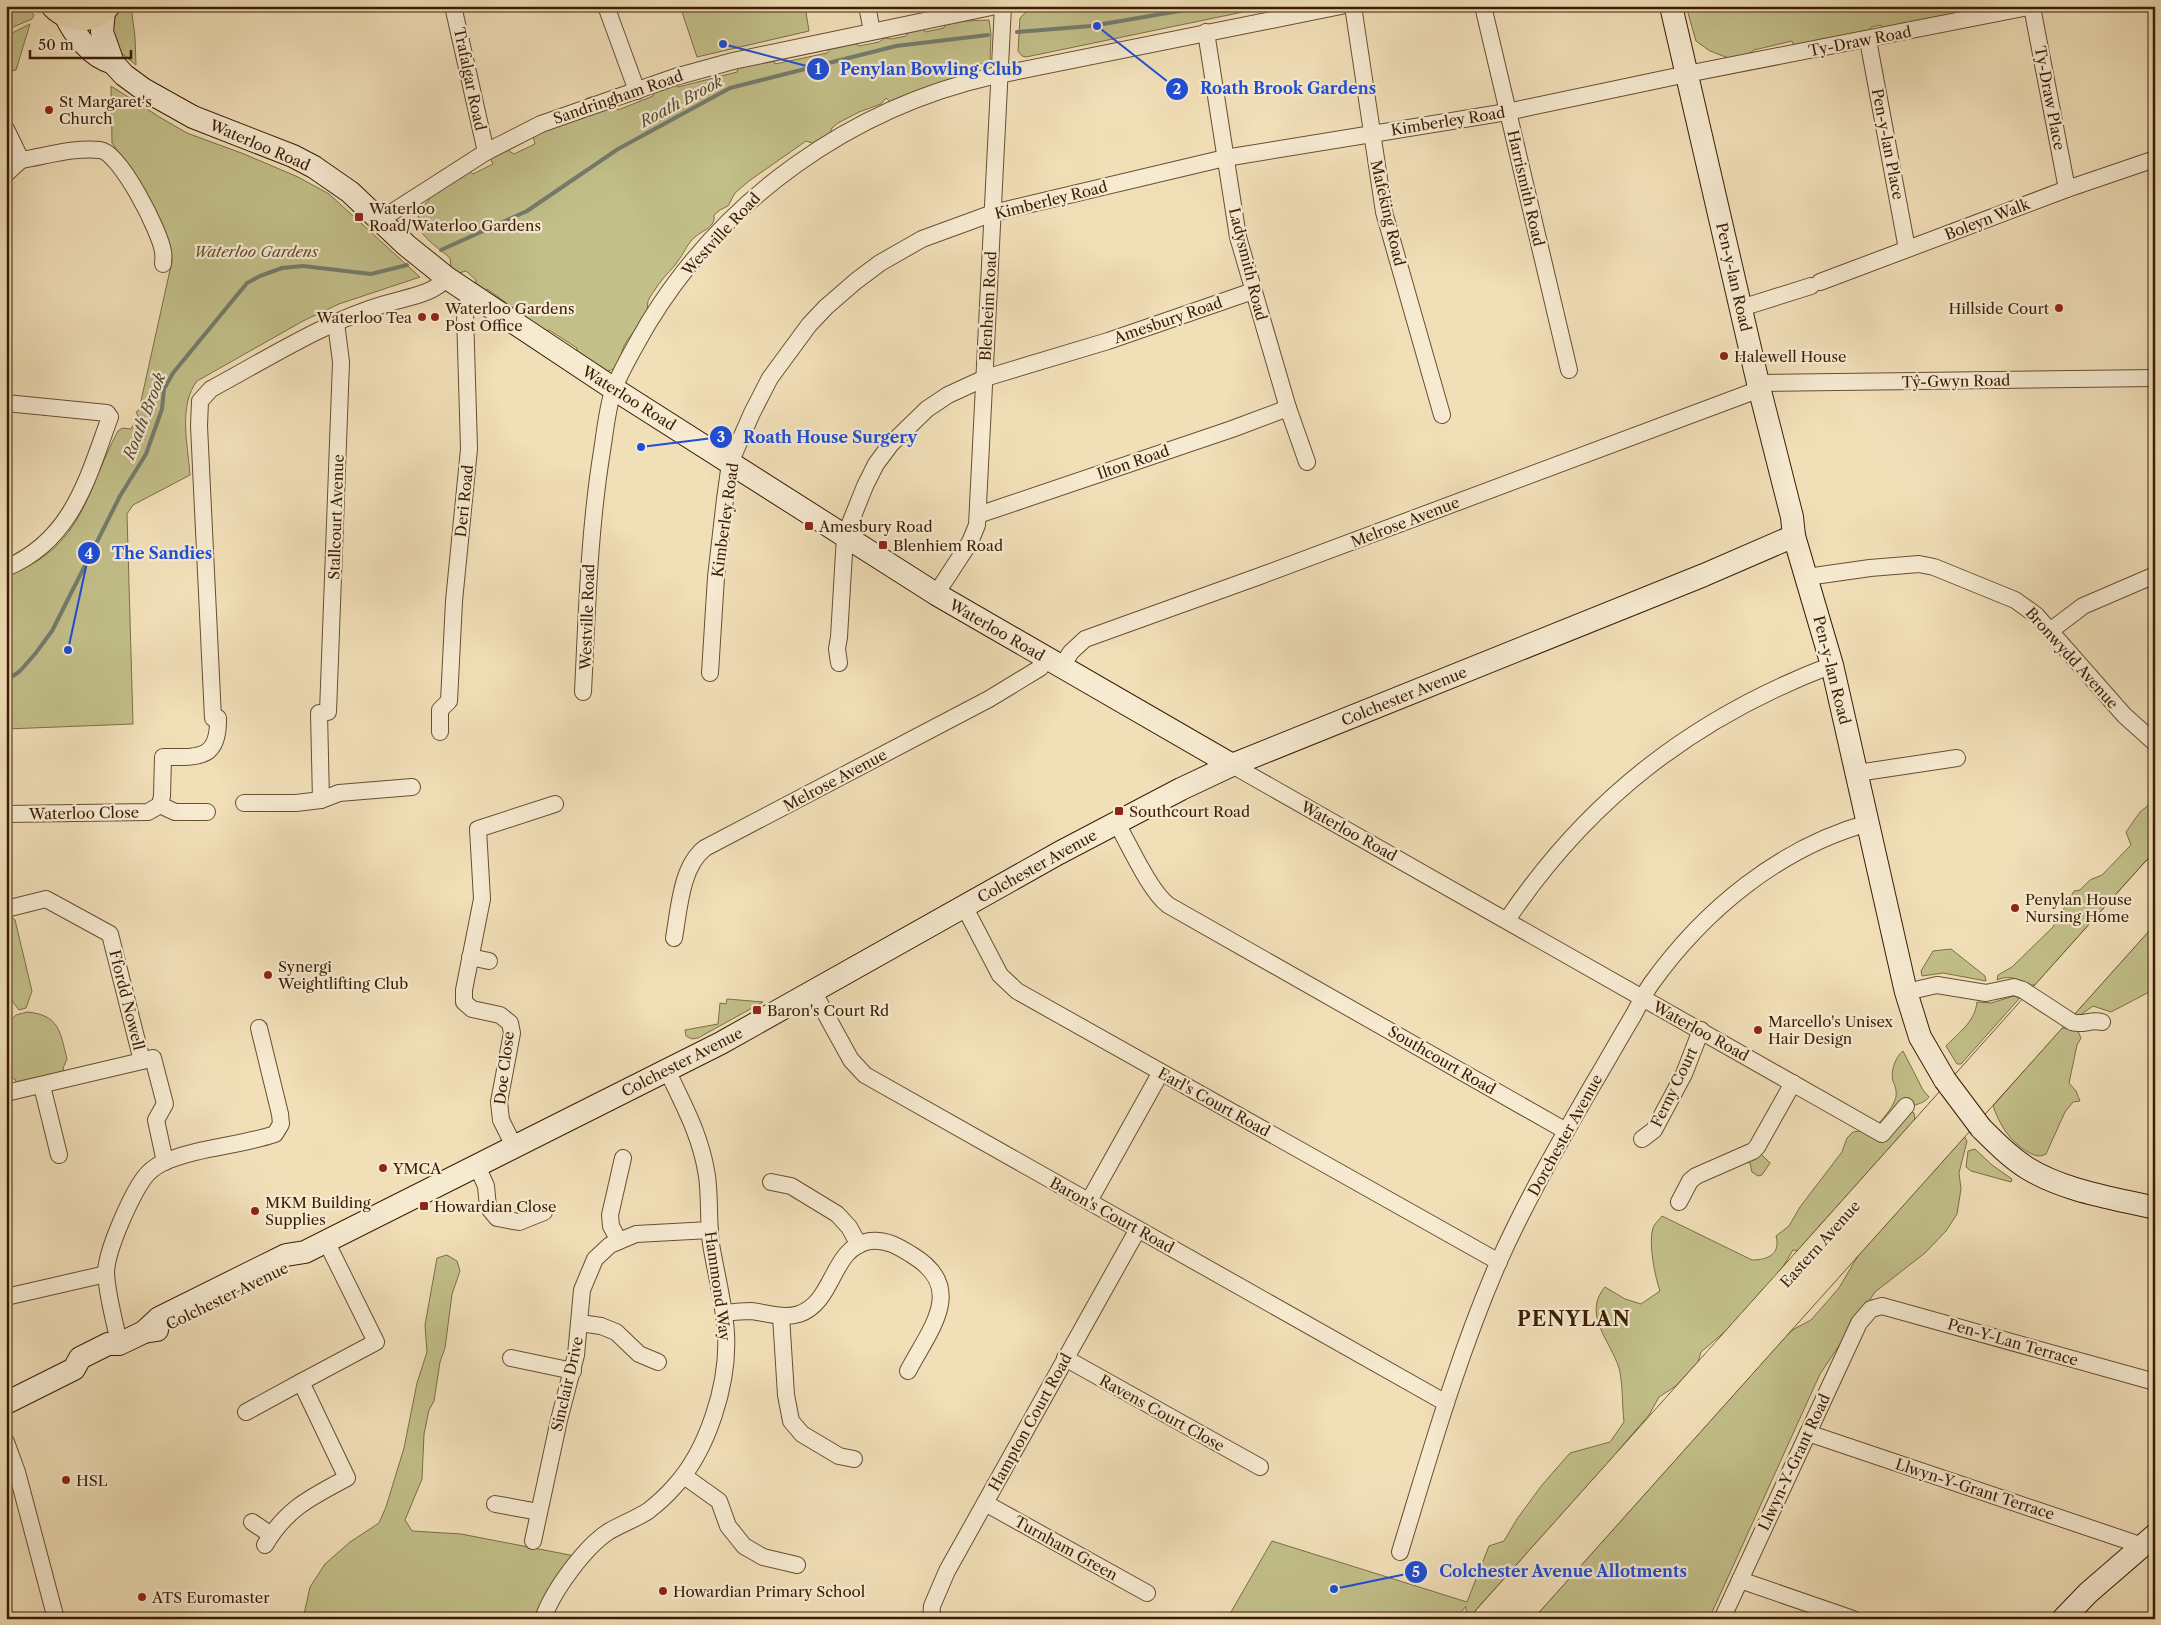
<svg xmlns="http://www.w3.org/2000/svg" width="2161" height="1625" viewBox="0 0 2161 1625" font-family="'Libre Caslon Text',serif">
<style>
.green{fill:#c2bf89;stroke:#7e6e46}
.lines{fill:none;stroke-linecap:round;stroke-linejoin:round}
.stream{stroke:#747c6d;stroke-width:4}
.street-casing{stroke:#684e30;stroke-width:18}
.secondary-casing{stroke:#3a1d03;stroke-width:24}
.primary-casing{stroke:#3a1d03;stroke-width:27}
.highway-casing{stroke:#3a1d03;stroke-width:29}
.street{stroke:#f6ead1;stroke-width:16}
.secondary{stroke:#f6ead1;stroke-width:22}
.primary{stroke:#f1dfb8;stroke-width:25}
.highway{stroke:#f1dfb8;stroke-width:28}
.street-bridge-casing{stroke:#684e30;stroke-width:18;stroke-linecap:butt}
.secondary-bridge-casing{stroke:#3a1d03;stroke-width:24;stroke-linecap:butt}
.street-bridge{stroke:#f6ead1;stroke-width:16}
.secondary-bridge{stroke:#f6ead1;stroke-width:22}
.poi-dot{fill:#8f2418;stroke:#f6ead1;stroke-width:2}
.labels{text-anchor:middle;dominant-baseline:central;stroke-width:4.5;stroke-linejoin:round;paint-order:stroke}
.street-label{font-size:15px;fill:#3a1d03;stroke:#f6ead1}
.poi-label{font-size:15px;fill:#3a1d03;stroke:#f6ead1;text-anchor:start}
.park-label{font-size:15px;font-style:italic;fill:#634e2b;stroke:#f6ead1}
.water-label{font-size:16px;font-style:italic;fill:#574d38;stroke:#f6ead1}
.district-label{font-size:20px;font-weight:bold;letter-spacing:1px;fill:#3a1d03;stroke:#f6ead1}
.leader{fill:none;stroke:#1d4ed8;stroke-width:2}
.callout-dot{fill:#1d4ed8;stroke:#f6ead1;stroke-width:2}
.mark-label{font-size:15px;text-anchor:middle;font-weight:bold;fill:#fff}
.callout-label{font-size:16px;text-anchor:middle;font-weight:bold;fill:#1d4ed8;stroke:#f6ead1;stroke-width:4.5;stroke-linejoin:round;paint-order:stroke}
</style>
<rect width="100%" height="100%" fill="#f1dfb8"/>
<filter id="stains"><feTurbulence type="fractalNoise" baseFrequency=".004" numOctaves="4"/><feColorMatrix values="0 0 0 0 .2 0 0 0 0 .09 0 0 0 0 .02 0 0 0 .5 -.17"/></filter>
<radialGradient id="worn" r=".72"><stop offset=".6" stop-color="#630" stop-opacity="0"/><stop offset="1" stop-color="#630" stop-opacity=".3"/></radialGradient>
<g class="green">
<path d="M6,6H25L34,15L32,19L6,30Z"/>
<path d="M121,6H131L135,37L136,65L114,47L111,23Z"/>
<path d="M680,6H805L809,31L697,57Z"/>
<path d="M1050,6H1272L1026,57L1022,56L1018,51L1020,18L1026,12Z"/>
<path d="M1686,6H1996L1882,28L1881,25L1871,27L1870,30L1863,32L1794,46L1792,41L1754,50L1742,59H1731L1710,51L1696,41Z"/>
<path d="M961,19L966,21L989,20L991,34L990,61L969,68L967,77L947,80L894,106L886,98L881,104L859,112L838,123L832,128L828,137L815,144L806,141L749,181L735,193L728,206L720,210L714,215C716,227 703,230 695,237C688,243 685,251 680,258C674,268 665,275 658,285C655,290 650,296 648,301C647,306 648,312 646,316C641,327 630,334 625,344C617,359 626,366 605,372L577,355V348L549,330L545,331L487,289L486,291L475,284L476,280L466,271L459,273L451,268L450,258C430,241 402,226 429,200L428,193L468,170L473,174L493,164L491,160L492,154L503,147L514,154L535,144L533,136C543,129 583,98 591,97C601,95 613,101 618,110L653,96L655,89L675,84L678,87L737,72L739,64L774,60L775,64L827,53L832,47L852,41L859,46L879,42L885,38L891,39L906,36L910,29H924L925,32L944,28L946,21Z"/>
<path d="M30,24L16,70L7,72L6,36Z"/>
<path d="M111,86L161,118L187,133L244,154L298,177L329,194L420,277L339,304L303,321L197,381C178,405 188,446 190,475L133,505L127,514L133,724L6,729V576C84,547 84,495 118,431L122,428L131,429L135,422L138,423L140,420L136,412L139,410L172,261L170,247L122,157L112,143Z"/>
<path d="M2155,791V851L2038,984C2023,990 2018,971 1997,980L1998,975L2012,967L2053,927L2074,891L2080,890L2090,880L2102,875L2131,845L2126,832L2140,812L2150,804L2151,797Z"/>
<path d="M2155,911V989L2111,1012L2093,1006L2079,1016L2073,1014Z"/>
<path d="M12,917L15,920L32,991L26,1008L19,1010L6,993V918Z"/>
<path d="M1951,949L1985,976L1986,981L1943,973L1922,976L1921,971L1933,951Z"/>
<path d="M2014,996L2019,998L2018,1000L1961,1064H1957L1946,1046C1959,1032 1975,1022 1977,1002L1991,1003Z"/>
<path d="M727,999L763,1002L698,1038L692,1039L686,1036L685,1030L718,1024L720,1003L726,1004Z"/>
<path d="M27,1012C60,1015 60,1032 67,1059L63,1068L64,1072L17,1085L15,1079L9,1078L6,1068V1025L16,1015Z"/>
<path d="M2061,1028L2077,1029L2081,1038L2077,1045L2069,1083L2076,1091L2080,1101L2073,1102L2065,1112L2046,1154C2039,1158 2034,1155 2028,1152C2009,1141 2000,1125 1993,1106Z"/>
<path d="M1903,1051L1923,1090L1929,1097C1923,1105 1914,1103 1908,1110L1914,1113L1915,1121L1839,1208L1820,1225L1800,1251L1793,1250L1775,1280L1761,1291L1734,1324L1701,1352L1698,1362L1676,1386L1659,1397L1649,1415L1618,1451L1614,1461L1471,1617L1466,1619V1606L1456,1619H1227L1272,1541L1467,1602L1489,1546L1504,1541L1517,1519L1542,1485L1570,1453L1610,1442L1624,1422C1622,1406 1623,1383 1619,1368C1610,1340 1582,1314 1605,1287L1625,1299L1641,1304L1660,1291C1655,1277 1648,1242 1653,1228C1654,1224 1660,1219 1662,1216L1752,1260C1768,1260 1781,1254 1776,1236L1789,1226L1800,1207L1842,1152L1847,1138L1853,1132L1881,1128L1879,1123C1886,1115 1893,1107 1896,1097C1897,1091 1895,1086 1893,1081C1890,1071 1896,1056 1903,1051Z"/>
<path d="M1964,1136L1967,1141L1959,1173L1961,1189L1957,1214L1946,1231L1925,1253L1875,1292L1820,1374L1709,1619H1537L1545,1597L1780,1341L1794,1329L1811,1320L1839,1288L1859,1254Z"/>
<path d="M1975,1149L1992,1165L2012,1179L2011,1182L1971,1171L1966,1167L1968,1151Z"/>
<path d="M1761,1154L1770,1163L1762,1175L1758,1176L1752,1172L1750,1163L1745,1162Z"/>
<path d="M447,1255L457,1261L460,1271L452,1294L445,1348L440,1362L434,1401L429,1410L424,1434L422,1479L405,1520L412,1531L461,1534L575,1556L547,1591L535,1619H303L310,1587L325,1564L350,1542L379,1523L386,1507L404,1448L417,1383L427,1352L425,1325L437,1258Z"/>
</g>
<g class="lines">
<g class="stream">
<path d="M1017,32L1091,26L1209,6"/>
<path d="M441,250L527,211L618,149L730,88L896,46L988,35"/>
<path d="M6,681L20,671L35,654L52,631L120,496L146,454L162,409L164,389L173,373L247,283L260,276L282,268L303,266L371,274L407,265"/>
</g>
<g class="street-casing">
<g id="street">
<path d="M453,6L486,152"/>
<path d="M606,6L637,91"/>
<path d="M867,6L872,31"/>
<path d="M1353,6L1384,212L1442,415"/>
<path d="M1483,6L1569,370"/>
<path d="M2032,7L2067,189"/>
<path d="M1206,32L1238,237L1288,408L1307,462"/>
<path d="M1868,40L1907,249"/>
<path d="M6,129L21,160C46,156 75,147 100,150C120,152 161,233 163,252C164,256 163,260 163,264"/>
<path d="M6,174L21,160"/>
<path d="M380,220L486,152L541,124L675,77L733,61L996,6"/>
<path d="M1820,282L2067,189L2155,159"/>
<path d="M1741,308L1811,286"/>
<path d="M1758,383L2155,378"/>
<path d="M6,403L107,413L110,417C87,480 72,540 6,568"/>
<path d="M978,515L1232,429L1288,408"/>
<path d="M1807,577L1870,568L1919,564L1934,567L2015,600L2036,615L2124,715L2155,743"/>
<path d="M936,594L970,542L977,525L1003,6"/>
<path d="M2050,631L2083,606L2155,575"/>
<path d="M839,663L837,649L839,637L845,536L865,486L876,464L891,444L927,409L948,395L985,378L1108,341L1253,291"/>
<path d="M1061,667L1071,652L1085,639L1260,576L1760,389"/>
<path d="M710,673L716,577L725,499L730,463L752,413L770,378L809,325L826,307L856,281L880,263L922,239L993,213L1225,158L1507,112L1687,74L2033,6"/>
<path d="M583,692C587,611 589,531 602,451C605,432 607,410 613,391C620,371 638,341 649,322C725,198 851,108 993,76L1341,6"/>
<path d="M328,712L341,362L336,323"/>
<path d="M319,713L321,800"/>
<path d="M213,718L199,426L200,401L211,389C265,360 326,321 385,304C407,297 432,295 447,278"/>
<path d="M440,732V710L449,701L454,601L469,449L465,313L467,305L472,296"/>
<path d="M1232,765L1882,1134L1906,1106"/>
<path d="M1857,773L1957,758"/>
<path d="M244,803H296L321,800L339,793L412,787"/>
<path d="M160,805L175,812H207"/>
<path d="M6,814L148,812L160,805L162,796L163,757C197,757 219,761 218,718"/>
<path d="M1116,822C1129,844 1149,890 1168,905L1566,1131"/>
<path d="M964,906L1000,975L1017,991L1499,1262"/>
<path d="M6,909L46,899L110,934L142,1061L6,1093"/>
<path d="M1507,920C1589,798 1695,717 1832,665"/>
<path d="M674,938C679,910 681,866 705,848L989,699L1040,668L1047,659"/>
<path d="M470,957L489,961"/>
<path d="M813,991L851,1060L865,1075L1446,1403"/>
<path d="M1906,992L1937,985L1986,993L2014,987L2023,990"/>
<path d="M2072,1022C2083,1026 2089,1019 2102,1022"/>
<path d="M142,1061L153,1058L165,1104L156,1120L165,1162"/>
<path d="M42,1086L59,1155"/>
<path d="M1642,1139L1654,1130L1684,1074L1701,1030"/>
<path d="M514,1146L501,1120L499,1102L512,1033L510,1023L500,1015L472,1009L464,1002V990L482,899L478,829L555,804"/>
<path d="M477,1166L486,1186L488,1207L497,1218L519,1222L544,1212"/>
<path d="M771,1182L791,1186L837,1214L849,1227L859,1245"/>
<path d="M1089,1201L1161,1072"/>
<path d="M1679,1202L1690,1181L1696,1176L1753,1151L1757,1147L1793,1083"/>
<path d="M619,1241L611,1226L610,1215L623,1158"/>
<path d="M6,1297L106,1274"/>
<path d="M724,1313C733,1312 742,1311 751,1311C767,1313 784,1319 799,1314C835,1302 831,1247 870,1241C887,1239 899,1247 912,1255C967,1288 930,1329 908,1371"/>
<path d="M781,1316L786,1395L791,1421L802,1434L839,1456L854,1459"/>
<path d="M580,1323L601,1326L616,1332L639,1354L658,1362"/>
<path d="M119,1344C115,1321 107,1296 106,1273C106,1251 131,1196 144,1178C149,1171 156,1166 164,1162C199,1147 239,1146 275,1134L281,1124L280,1114L259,1028"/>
<path d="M511,1358L573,1371"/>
<path d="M1065,1358L1260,1467"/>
<path d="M246,1412L301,1382"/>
<path d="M1808,1433L2143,1546"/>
<path d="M6,1442L17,1472L56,1619"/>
<path d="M684,1476L719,1501L728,1526L744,1546L763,1557L797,1565"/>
<path d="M985,1503L1147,1593"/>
<path d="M495,1504L539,1512"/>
<path d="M252,1522L271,1535"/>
<path d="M533,1541L559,1420L576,1355L582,1290L595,1259L610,1245L636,1234L710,1230"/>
<path d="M265,1545C286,1509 311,1497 347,1478L301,1382L376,1342L326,1241"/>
<path d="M1400,1552C1430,1454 1458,1355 1499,1261C1526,1201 1559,1143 1592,1086C1606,1063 1619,1039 1633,1016C1639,1005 1644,994 1651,984C1704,910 1779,848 1868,823"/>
<path d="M1740,1580L1853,1619"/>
<path d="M543,1619C552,1592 584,1548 608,1532C621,1524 636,1519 648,1511C657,1504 666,1496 673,1488C708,1451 729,1383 726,1333C724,1303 716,1274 711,1244C708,1221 710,1198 707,1176C701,1136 684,1106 667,1070"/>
<path d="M931,1619L932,1606L947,1571L1138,1229"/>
<path d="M1722,1619L1859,1323L1871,1309L1882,1306L2155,1382"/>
</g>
</g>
<g class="secondary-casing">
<g id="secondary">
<path d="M1671,6L1758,383L1792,517L1794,536L1832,665L1906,992L1920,1037L1945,1080"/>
<path d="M104,10L102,32L113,63L124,75L143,89L193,117L293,156L314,167L350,192L406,245L447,278L614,389L936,594L1232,765"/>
<path d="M65,15C74,34 91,57 113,63"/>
<path d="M1981,1128C1996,1143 2010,1157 2027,1168C2064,1191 2113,1198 2155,1208"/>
<path d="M144,1332L159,1318L286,1255L305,1252L721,1043L1059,853L1181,789L1232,765L1704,575L1794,536"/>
<path d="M6,1403L74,1369L80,1358L108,1344H119L144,1332L157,1330"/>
<path d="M2063,1619L2088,1593L2155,1535"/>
</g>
</g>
<g class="primary-casing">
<path id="primary" d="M54,6C69,21 93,22 107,6"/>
</g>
<g class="highway-casing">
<g id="highway">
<path d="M1487,1619L2155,872"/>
<path d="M1514,1619L2155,903"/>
</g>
</g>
<use href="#street" class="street"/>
<use href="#secondary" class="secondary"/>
<use href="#primary" class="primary"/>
<use href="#highway" class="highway"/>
<g class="street-bridge-casing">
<path id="street-bridge" d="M2023,990L2072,1022"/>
</g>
<g class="secondary-bridge-casing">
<path id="secondary-bridge" d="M1945,1080L1981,1128"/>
</g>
<use href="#street-bridge" class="street-bridge"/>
<use href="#secondary-bridge" class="secondary-bridge"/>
</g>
<g class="poi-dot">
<circle cx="49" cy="110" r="5"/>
<rect x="354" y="212" width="10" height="10" rx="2.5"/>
<circle cx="2059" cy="308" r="5"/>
<circle cx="422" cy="317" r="5"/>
<circle cx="435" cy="317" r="5"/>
<circle cx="1724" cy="356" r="5"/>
<rect x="804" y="521" width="10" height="10" rx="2.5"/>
<rect x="878" y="540" width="10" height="10" rx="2.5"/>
<rect x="1114" y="806" width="10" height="10" rx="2.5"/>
<circle cx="2015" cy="908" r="5"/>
<circle cx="268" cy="975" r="5"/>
<rect x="752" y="1005" width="10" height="10" rx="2.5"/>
<circle cx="1758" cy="1030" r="5"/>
<circle cx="383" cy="1168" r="5"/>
<rect x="419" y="1201" width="10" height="10" rx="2.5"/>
<circle cx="255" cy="1211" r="5"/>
<circle cx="66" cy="1480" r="5"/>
<circle cx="663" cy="1591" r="5"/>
<circle cx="142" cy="1597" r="5"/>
</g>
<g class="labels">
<g class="street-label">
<text transform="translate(1860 41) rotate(-11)">Ty-Draw Road</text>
<text transform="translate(470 79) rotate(78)">Trafalgar Road</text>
<text transform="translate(618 97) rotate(-19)">Sandringham Road</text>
<text transform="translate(2050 98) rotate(79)">Ty-Draw Place</text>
<text transform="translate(1448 121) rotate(-9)">Kimberley Road</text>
<text transform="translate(1888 144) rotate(79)">Pen-y-lan Place</text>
<text transform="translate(260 145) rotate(23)">Waterloo Road</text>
<text transform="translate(1526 188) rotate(77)">Harrismith Road</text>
<text transform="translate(1051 200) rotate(-14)">Kimberley Road</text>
<text transform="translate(1388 213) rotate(77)">Mafeking Road</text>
<text transform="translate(1987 219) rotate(-21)">Boleyn Walk</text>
<text transform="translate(721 234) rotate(-47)">Westville Road</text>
<text transform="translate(1248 264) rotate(76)">Ladysmith Road</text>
<text transform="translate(1734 277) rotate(77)">Pen-y-lan Road</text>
<text transform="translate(988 306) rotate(-87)">Blenheim Road</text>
<text transform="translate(1168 320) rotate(-19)">Amesbury Road</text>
<text transform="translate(1956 381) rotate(-1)">Tŷ-Gwyn Road</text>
<text transform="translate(629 398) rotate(32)">Waterloo Road</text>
<text transform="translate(1133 462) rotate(-19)">Ilton Road</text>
<text transform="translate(464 501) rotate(-84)">Deri Road</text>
<text transform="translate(336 517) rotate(-88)">Stallcourt Avenue</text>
<text transform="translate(725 520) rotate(-82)">Kimberley Road</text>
<text transform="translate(1405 522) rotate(-21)">Melrose Avenue</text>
<text transform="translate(587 617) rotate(-88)">Westville Road</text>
<text transform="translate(997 630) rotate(30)">Waterloo Road</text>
<text transform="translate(2072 658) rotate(48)">Bronwydd Avenue</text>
<text transform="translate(1832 670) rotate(76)">Pen-y-lan Road</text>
<text transform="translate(1404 696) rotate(-22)">Colchester Avenue</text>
<text transform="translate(835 780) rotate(-28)">Melrose Avenue</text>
<text transform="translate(84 813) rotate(-1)">Waterloo Close</text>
<text transform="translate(1349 831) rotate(29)">Waterloo Road</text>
<text transform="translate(1037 866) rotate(-29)">Colchester Avenue</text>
<text transform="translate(127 1000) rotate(76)">Ffordd Nowell</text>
<text transform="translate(1701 1031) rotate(29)">Waterloo Road</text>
<text transform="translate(1442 1060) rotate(30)">Southcourt Road</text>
<text transform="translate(682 1062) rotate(-27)">Colchester Avenue</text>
<text transform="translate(504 1068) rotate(-83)">Doe Close</text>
<text transform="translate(1674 1087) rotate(-64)">Ferny Court</text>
<text transform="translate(1214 1102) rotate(29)">Earl's Court Road</text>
<text transform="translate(1565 1135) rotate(-61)">Dorchester Avenue</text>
<text transform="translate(1112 1215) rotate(29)">Baron's Court Road</text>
<text transform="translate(1820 1244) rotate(-48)">Eastern Avenue</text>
<text transform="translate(718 1286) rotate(82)">Hammond Way</text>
<text transform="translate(227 1296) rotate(-26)">Colchester Avenue</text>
<text transform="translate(2013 1342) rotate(16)">Pen-Y-Lan Terrace</text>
<text transform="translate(567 1384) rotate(-77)">Sinclair Drive</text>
<text transform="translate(1162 1413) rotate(29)">Ravens Court Close</text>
<text transform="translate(1030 1422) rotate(-61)">Hampton Court Road</text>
<text transform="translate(1794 1462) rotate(-65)">Llwyn-Y-Grant Road</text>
<text transform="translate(1975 1489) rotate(18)">Llwyn-Y-Grant Terrace</text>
<text transform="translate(1066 1548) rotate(29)">Turnham Green</text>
</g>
<g class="poi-label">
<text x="59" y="101">St Margaret's<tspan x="59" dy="17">Church</tspan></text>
<text x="369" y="208">Waterloo<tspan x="369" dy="17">Road/Waterloo Gardens</tspan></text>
<text x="445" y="308">Waterloo Gardens<tspan x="445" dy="17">Post Office</tspan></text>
<text x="2049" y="308" text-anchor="end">Hillside Court</text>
<text x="412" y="317" text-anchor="end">Waterloo Tea</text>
<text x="1734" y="356">Halewell House</text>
<text x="819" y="526">Amesbury Road</text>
<text x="893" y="545">Blenhiem Road</text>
<text x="1129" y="811">Southcourt Road</text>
<text x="2025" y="899">Penylan House<tspan x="2025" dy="17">Nursing Home</tspan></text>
<text x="278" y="966">Synergi<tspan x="278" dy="17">Weightlifting Club</tspan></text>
<text x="767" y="1010">Baron's Court Rd</text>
<text x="1768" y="1021">Marcello's Unisex<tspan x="1768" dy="17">Hair Design</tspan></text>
<text x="393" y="1168">YMCA</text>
<text x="265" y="1202">MKM Building<tspan x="265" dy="17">Supplies</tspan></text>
<text x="434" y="1206">Howardian Close</text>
<text x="76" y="1480">HSL</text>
<text x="673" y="1591">Howardian Primary School</text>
<text x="152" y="1597">ATS Euromaster</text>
</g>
<g class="park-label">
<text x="256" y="251">Waterloo Gardens</text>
</g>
<g class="water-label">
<text transform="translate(681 101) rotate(-28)">Roath Brook</text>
<text transform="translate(144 416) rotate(-69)">Roath Brook</text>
</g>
<g class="district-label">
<text x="1574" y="1319">PENYLAN</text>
</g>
</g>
<path class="leader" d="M723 44L818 69M1097 26L1177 89M641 447L721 437M68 650L89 553M1334 1589L1416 1572"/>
<g class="callout-dot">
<circle cx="723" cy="44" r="5"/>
<circle cx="1097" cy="26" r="5"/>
<circle cx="641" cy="447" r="5"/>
<circle cx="68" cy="650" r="5"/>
<circle cx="1334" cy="1589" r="5"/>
<circle cx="818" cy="69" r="12"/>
<circle cx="1177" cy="89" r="12"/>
<circle cx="721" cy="437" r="12"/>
<circle cx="89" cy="553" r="12"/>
<circle cx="1416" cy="1572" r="12"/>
</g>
<g class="mark-label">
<text x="818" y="74">1</text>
<text x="1177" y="94">2</text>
<text x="721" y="442">3</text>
<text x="89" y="559">4</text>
<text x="1416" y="1577">5</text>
</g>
<g class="callout-label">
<text x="931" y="75">Penylan Bowling Club</text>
<text x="1288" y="94">Roath Brook Gardens</text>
<text x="830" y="443">Roath House Surgery</text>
<text x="162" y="559">The Sandies</text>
<text x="1563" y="1577">Colchester Avenue Allotments</text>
</g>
<rect width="2161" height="1625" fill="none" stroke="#f1dfb8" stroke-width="25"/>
<rect x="8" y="8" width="2146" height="1610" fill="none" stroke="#3a1d03" stroke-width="2.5"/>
<rect x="12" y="12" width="2136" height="1600" fill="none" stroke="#3a1d03"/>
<path d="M30 50v8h101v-8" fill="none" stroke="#3a1d03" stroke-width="2.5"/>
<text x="38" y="50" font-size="15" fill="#3a1d03" stroke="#f6ead1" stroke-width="4" paint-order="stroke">50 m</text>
<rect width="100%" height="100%" filter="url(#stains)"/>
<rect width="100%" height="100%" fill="url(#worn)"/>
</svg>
